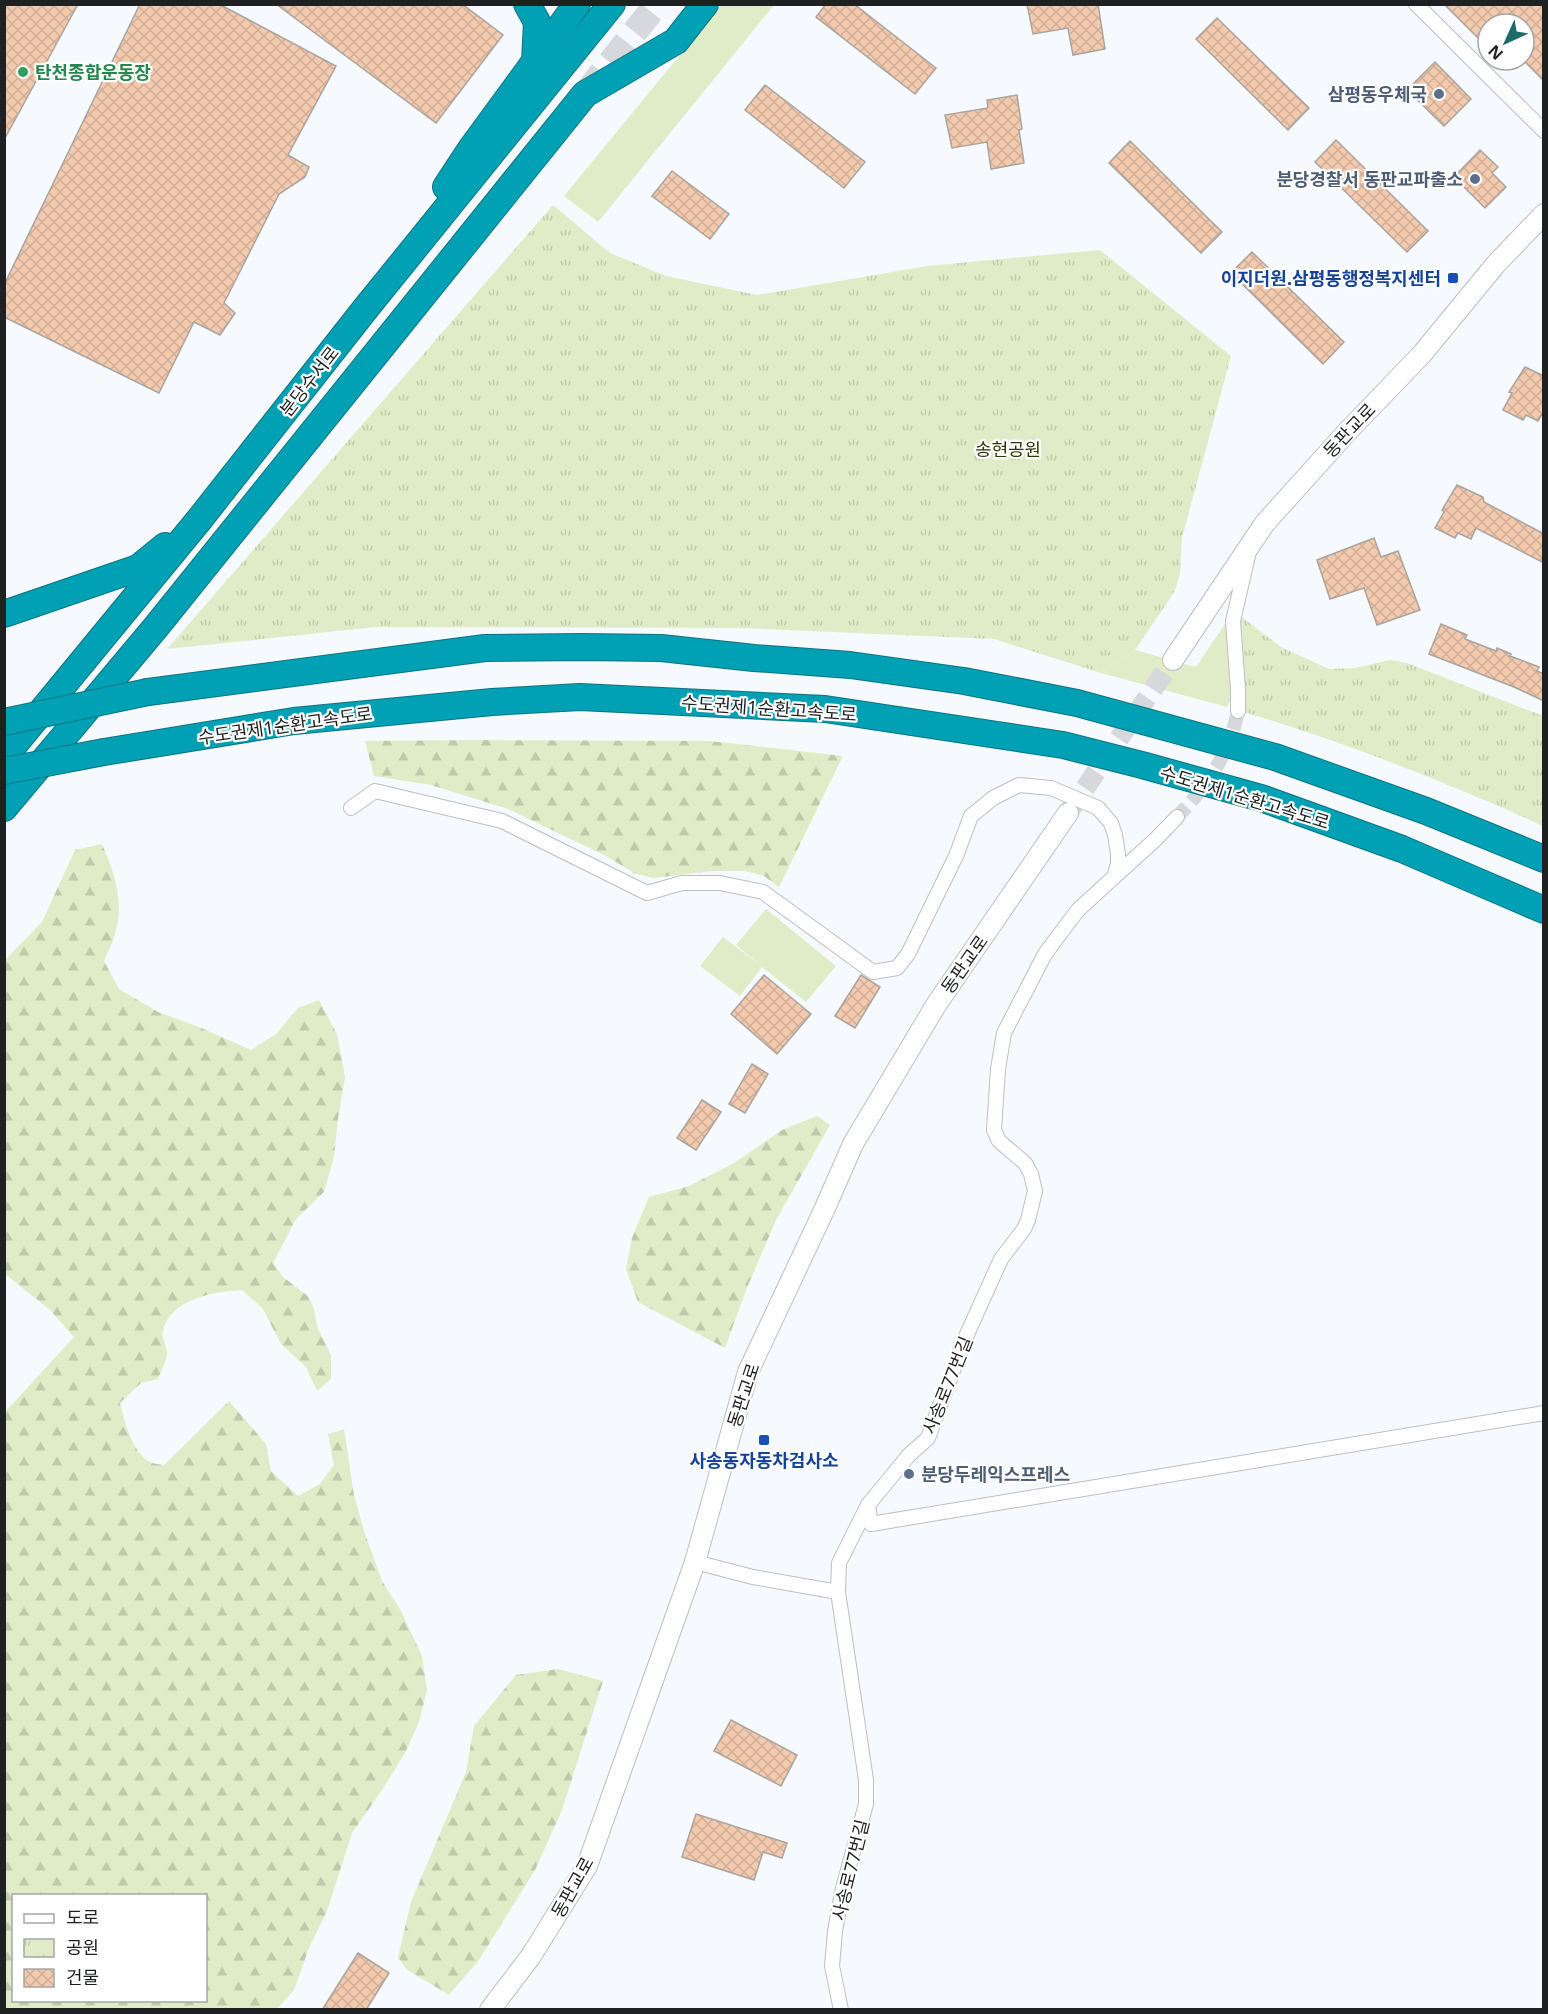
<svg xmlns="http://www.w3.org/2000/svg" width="1548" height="2014" viewBox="0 0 1548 2014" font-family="'Noto Sans','Noto Sans KR',sans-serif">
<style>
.grass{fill:#e0ecc7}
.forest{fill:url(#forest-firs);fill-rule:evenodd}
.park{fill:url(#park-tufts)}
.building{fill:url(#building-cross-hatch);stroke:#a8a4a2;stroke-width:1.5}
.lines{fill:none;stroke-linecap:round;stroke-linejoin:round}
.street-tunnel{stroke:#d6d8dc;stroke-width:14;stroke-dasharray:14 7;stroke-linecap:butt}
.secondary-tunnel{stroke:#d6d8dc;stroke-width:20;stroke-dasharray:20 10;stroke-linecap:butt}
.highway-tunnel{stroke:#d6d8dc;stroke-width:26;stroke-dasharray:26 13;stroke-linecap:butt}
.street-casing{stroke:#bcbfc3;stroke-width:16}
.secondary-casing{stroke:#bcbfc3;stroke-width:22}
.highway-casing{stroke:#0b7481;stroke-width:28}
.street{stroke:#fff;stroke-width:14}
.secondary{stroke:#fff;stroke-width:20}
.highway{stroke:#00a1b4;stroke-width:26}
.highway-bridge-casing{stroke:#0b7481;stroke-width:28;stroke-linecap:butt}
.highway-bridge{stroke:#00a1b4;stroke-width:26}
.leisure-dot{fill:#2e9e5b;stroke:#fff;stroke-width:2}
.service-dot{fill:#5c6f8a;stroke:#fff;stroke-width:2}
.transit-dot{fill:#1a4fb4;stroke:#fff;stroke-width:2}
.labels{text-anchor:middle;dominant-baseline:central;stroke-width:4.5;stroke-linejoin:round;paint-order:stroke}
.leisure-label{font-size:18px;font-weight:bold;fill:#27864d;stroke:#fff;text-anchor:start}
.service-label{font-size:18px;font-weight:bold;fill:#4e5e75;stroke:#fff;text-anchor:end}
.transit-label{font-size:18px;font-weight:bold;fill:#164399;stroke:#fff;text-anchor:end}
.street-label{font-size:18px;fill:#1f2021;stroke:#fff}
.park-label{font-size:18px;fill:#2d3906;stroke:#fff}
</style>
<defs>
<pattern id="forest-firs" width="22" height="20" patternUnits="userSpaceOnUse" patternTransform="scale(1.5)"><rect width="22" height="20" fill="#e0ecc7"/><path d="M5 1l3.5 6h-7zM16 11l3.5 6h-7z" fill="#c0caab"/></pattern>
<pattern id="park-tufts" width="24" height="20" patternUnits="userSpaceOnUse" patternTransform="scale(1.5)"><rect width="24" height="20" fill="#e0ecc7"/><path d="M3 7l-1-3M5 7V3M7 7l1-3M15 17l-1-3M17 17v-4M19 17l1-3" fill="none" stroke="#c0caab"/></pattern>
<pattern id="building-cross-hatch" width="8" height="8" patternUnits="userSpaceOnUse" patternTransform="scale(1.5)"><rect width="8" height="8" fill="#f3caae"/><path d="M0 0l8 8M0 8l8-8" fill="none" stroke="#d0ad95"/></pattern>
</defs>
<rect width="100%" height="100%" fill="#f6f9fd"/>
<g class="grass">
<path d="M721,5H774L598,222L564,196Z"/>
<path d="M1225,624L1228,626L1232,696L1227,707L1101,673L1135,650L1196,667Z"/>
<path d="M766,909L836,966L806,1002L762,967L740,996L700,966L723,937L760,965L736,945Z"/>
</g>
<g class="forest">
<path d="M473,740L710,741L843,756L779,887L764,876L745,871H712L653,878L634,873L606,856L508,809L431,785L374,776L365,741Z"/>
<path d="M102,844C114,871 124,901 116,930C114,941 108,951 104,961L119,989L158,1012L199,1027L251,1050L276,1034L298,1008L319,1000L337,1034L345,1077L338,1119L334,1157L324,1192L296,1219L273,1263L283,1277L308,1296L313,1306L318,1329L331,1355V1379L317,1391L306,1367L281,1344L263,1309L242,1290C215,1291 171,1299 163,1330C161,1337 166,1345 167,1352C167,1360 161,1371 158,1379L141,1383L120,1403C124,1420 133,1454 150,1462C154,1464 160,1464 164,1465L229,1401L266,1444L271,1471L298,1496L320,1484L334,1465L328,1434L344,1429L354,1495L364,1531L382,1581L401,1611L422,1656L427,1690L419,1722L405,1753L382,1790L352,1833L327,1911L309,1948L294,1990L277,2009H5V1412L74,1337L50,1310L5,1274V960L42,922L75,850ZM14,1896H206V2000H14Z"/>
<path d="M817,1116L830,1125L776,1220L746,1290L725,1348L638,1302L626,1269L632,1238L649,1197L689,1186L734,1163L782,1130Z"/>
<path d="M558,1669L603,1681L562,1810L535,1870L479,1960L449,1995L406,1969L398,1957L411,1902L466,1772L474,1726L516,1675Z"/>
</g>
<g class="park">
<path d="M553,205L610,253L666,276L757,295L927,266L1100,250L1231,356L1182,538L1180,574L1175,590L1169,600L1135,650L1101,673L994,639L738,628L376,627L167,649Z"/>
<path d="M1239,615L1281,647L1329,669L1355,668L1390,660L1407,663L1543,716V826C1447,782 1346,743 1244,712L1245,696Z"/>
</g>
<g class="building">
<path d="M4,4H78L4,140Z"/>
<path d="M140,4H219L336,66L288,155L309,167L305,177L279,194L224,303L235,313L220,335L194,322L159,393L4,317V285Z"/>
<path d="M276,4H462L503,35L436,123Z"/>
<path d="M826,4H854L936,68L915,94L816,17Z"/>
<path d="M1027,4H1098L1105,49L1073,55L1068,28L1033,34Z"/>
<path d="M1444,4H1544V81L1524,61V24H1488V48Z"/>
<path d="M1217,18L1309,108L1288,130L1196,39Z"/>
<path d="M1435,62L1471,99L1444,126L1407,90Z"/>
<path d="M765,85L865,162L844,188L745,110Z"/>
<path d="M1017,95L1022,129L1019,130L1024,163L991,169L987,142L952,148L945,115L988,108L987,100Z"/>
<path d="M1336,140L1428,231L1407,252L1315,162Z"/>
<path d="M1130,141L1222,232L1201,253L1109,163Z"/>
<path d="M1480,150L1498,167L1492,173L1506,187L1485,208L1454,177Z"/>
<path d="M672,171L729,214L710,239L652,196Z"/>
<path d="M1252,252L1344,342L1323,364L1231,273Z"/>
<path d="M1525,367L1544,376V411L1538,421L1526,415L1523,420L1503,410L1512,393L1509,392Z"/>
<path d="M1457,485L1483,497L1484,502L1544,534V563L1476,528L1471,539L1458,533L1455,538L1435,528L1444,512L1442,510Z"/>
<path d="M1374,538L1381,557L1398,551L1420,610L1377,625L1364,588L1330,599L1317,560Z"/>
<path d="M1441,624L1467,635L1465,639L1496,651L1497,648L1511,654L1510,656L1539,667L1537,671L1544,674V701L1514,687L1429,654Z"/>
<path d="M764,975L811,1014L777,1054L731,1014Z"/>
<path d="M861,975L880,987L855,1028L835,1016Z"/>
<path d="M752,1064L768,1074L745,1113L729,1104Z"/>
<path d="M702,1100L721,1112L696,1150L677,1138Z"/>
<path d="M731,1720L797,1755L781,1786L714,1751Z"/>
<path d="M696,1814L787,1843L782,1858L763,1852L754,1880L682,1857Z"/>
<path d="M358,1953L389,1973L366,2010H322Z"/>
</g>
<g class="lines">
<path class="street-tunnel" d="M1177,817C1207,786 1230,753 1238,711"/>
<path class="secondary-tunnel" d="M1068,813L1173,660"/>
<path class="highway-tunnel" d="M586,93L657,4"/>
<g class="street-casing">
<g id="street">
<path d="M1416,4L1544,131"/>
<path d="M1238,711V689L1233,621L1248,556"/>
<path d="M351,808L375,791L502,821L647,893L682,883H720L763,892L873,972L897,968L908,954L956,856L971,816L993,798L1019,785L1051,788L1098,808L1111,823L1115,835L1118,854V864L1114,877L1078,910L1056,939L1045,954L1004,1033L998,1069L994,1130L999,1141L1025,1163L1031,1174L1035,1191L1028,1220L1024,1229L1001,1259L964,1341L928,1438L909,1455L868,1505L839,1563L838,1592L866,1780V1804L843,1888L835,1931L832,1966L841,2010"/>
<path d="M1114,877L1155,840L1177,817"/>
<path d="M868,1505L871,1524L1544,1413"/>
<path d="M695,1562L753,1577L838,1592"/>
</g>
</g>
<g class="secondary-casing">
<g id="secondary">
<path d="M1173,660L1265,523L1347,432L1422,354L1496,264L1544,214"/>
<path d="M490,2010L531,1956L587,1866L695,1562L748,1372L825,1208L853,1144L936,1005L1068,813"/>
</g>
</g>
<g class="highway-casing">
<g id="highway">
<path d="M527,4L537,22L535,62"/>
<path d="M446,187L471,149L577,4"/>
<path d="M4,614L138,568L165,546"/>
<path d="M148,692L485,648L582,647L661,648L754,658L850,665L964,681L1077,703L1275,757L1426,811L1544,859"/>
<path d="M104,752L294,721L492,702L580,697L825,709L1063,745L1142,765L1261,798L1402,849L1544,910"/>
<path d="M4,757L199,520L366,308L612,4"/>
<path d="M4,808L156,627L585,94L676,41L705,4"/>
</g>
</g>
<use href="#street" class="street"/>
<use href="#secondary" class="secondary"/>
<use href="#highway" class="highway"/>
<g class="highway-bridge-casing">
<g id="highway-bridge">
<path d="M4,722L148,692"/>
<path d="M4,771L104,752"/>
</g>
</g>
<use href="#highway-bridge" class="highway-bridge"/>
</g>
<circle class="leisure-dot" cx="23" cy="72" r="6"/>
<g class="service-dot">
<circle cx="1439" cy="94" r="6"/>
<circle cx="1475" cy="179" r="6"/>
<circle cx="909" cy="1474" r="6"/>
</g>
<g class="transit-dot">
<rect x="1447" y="272" width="12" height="12" rx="3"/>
<rect x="758" y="1434" width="12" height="12" rx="3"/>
</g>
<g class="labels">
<g class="leisure-label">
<text x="35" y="72">탄천종합운동장</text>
</g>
<g class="service-label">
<text x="1427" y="94">삼평동우체국</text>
<text x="1463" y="179">분당경찰서 동판교파출소</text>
<text x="921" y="1474" text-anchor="start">분당두레익스프레스</text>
</g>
<g class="transit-label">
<text x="1441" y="278">이지더원.삼평동행정복지센터</text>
<text x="764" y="1460" text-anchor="middle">사송동자동차검사소</text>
</g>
<g class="street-label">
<text transform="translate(309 381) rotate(-52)">분당수서로</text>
<text transform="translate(1349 430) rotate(-47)">동판교로</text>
<text transform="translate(769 708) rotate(4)">수도권제1순환고속도로</text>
<text transform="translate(285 725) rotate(-8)">수도권제1순환고속도로</text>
<text transform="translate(1245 797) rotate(17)">수도권제1순환고속도로</text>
<text transform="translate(964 964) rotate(-55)">동판교로</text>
<text transform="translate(947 1385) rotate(-68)">사송로77번길</text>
<text transform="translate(743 1395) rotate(-72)">동판교로</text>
<text transform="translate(850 1870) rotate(-76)">사송로77번길</text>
<text transform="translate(572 1887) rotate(-61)">동판교로</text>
</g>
<g class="park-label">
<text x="1008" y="449">송현공원</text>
</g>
</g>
<rect width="1548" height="2014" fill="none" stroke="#1f2021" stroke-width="12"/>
<rect x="12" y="1894" width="195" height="108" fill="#ffffff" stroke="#a5a6a6" stroke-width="1.5"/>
<rect x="24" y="1914" width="30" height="9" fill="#ffffff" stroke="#a5a6a6" stroke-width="1.5"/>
<text x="66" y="1924" font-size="18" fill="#1f2021">도로</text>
<rect x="24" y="1939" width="30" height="18" fill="url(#park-tufts)" stroke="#a5a6a6" stroke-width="1.5"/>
<text x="66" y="1954" font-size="18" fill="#1f2021">공원</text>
<rect x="24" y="1969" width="30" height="18" fill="url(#building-cross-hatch)" stroke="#a5a6a6" stroke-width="1.5"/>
<text x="66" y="1984" font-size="18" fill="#1f2021">건물</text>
<g transform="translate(1506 42) rotate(225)"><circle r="28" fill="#ffffff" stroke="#a5a6a6" stroke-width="1.5"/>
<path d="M0-4.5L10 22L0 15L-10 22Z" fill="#1d6a6a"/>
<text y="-9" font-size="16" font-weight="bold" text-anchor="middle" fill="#1f2021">N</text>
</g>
</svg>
